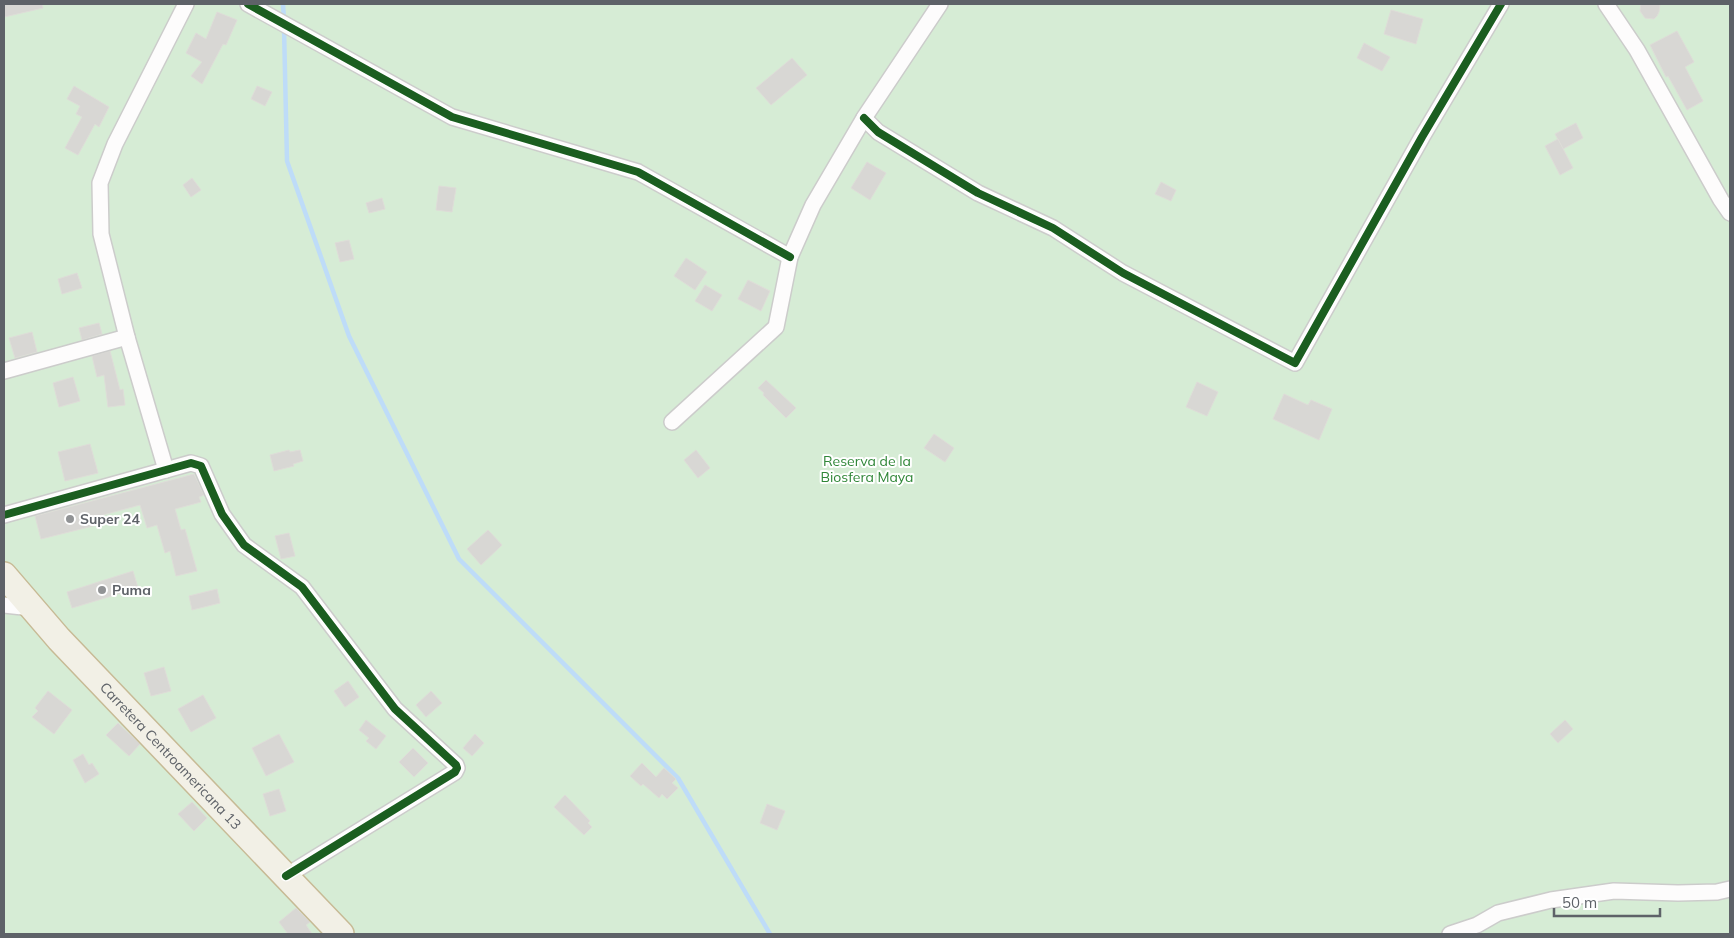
<svg xmlns="http://www.w3.org/2000/svg" width="1734" height="938" viewBox="0 0 1734 938" font-family="Mulish,sans-serif">
<style>
.green{fill:#d6ecd5}
.lines{fill:none;stroke-linecap:round;stroke-linejoin:round}
.stream{stroke:#bedcf8;stroke-width:4.5}
.building{fill:#d8d7d4;stroke:#deddd8}
.minor-casing{stroke:#cccccb;stroke-width:18}
.trunk-casing{stroke:#c7ba95;stroke-width:28}
.minor{stroke:#fdfcfc;stroke-width:15}
.trunk{stroke:#f2f0e6;stroke-width:25}
.cycleway-casing{stroke:#fff;stroke-width:11}
.cycleway{stroke:#1b5e20;stroke-width:8}
.poi-dot{fill:#919395;stroke:#fff;stroke-width:2}
.labels{text-anchor:middle;dominant-baseline:central;stroke-width:4;stroke-linejoin:round;paint-order:stroke}
.park-label{font-size:14px;fill:#2f8637;stroke:#fff}
.poi-label{font-size:14px;font-weight:bold;fill:#5e6268;stroke:#fff;text-anchor:start}
.street-label{font-size:14px;fill:#5e6268;stroke:#fff}
</style>
<rect width="100%" height="100%" fill="#efeee9"/>
<rect class="green" x="4" y="4" width="1726" height="930"/>
<g class="lines">
<g class="stream">
<path d="M283,4L284,20"/>
<path d="M284,28L287,161L349,336L459,559L678,778L770,934"/>
</g>
</g>
<g class="building">
<path d="M4,4H42L43,8L4,17Z"/>
<path d="M1641,4H1660L1659,12L1657,16L1654,19L1645,18L1640,11Z"/>
<path d="M1391,10L1423,19L1416,44L1384,34Z"/>
<path d="M217,12L237,20L226,45L223,44L202,84L191,76L202,62L186,53L196,33L206,39Z"/>
<path d="M1677,31L1694,62L1685,67L1703,101L1687,110L1668,76L1666,77L1650,45Z"/>
<path d="M1364,43L1390,57L1382,71L1357,58Z"/>
<path d="M792,58L807,75L771,105L756,88Z"/>
<path d="M74,86L109,107L99,127L95,124L78,155L65,148L82,117L76,114L80,106L67,99Z"/>
<path d="M257,86L272,92L265,106L251,99Z"/>
<path d="M1576,123L1583,138L1563,149L1555,134Z"/>
<path d="M1558,139L1573,168L1560,175L1545,146Z"/>
<path d="M867,162L886,173L870,200L851,188Z"/>
<path d="M192,178L201,190L191,197L183,185Z"/>
<path d="M1161,182L1176,190L1171,201L1155,194Z"/>
<path d="M439,186L456,188L452,212L436,210Z"/>
<path d="M382,198L385,209L369,213L366,203Z"/>
<path d="M349,240L354,259L340,262L335,243Z"/>
<path d="M686,258L707,272L695,290L674,276Z"/>
<path d="M77,273L82,288L62,294L58,279Z"/>
<path d="M748,280L770,291L761,311L738,299Z"/>
<path d="M705,285L722,295L712,311L695,301Z"/>
<path d="M99,323L102,334L82,340L79,328Z"/>
<path d="M32,332L37,352L15,358L9,338Z"/>
<path d="M110,351L120,390L123,389L125,405L108,407L104,375L97,377L92,356Z"/>
<path d="M73,377L80,401L59,407L53,383Z"/>
<path d="M766,380L796,408L786,418L763,395L764,393L758,388Z"/>
<path d="M1197,382L1218,392L1207,416L1186,407Z"/>
<path d="M1284,394L1308,405L1311,400L1332,409L1319,440L1273,419Z"/>
<path d="M934,434L954,448L945,462L924,448Z"/>
<path d="M90,444L98,473L65,481L58,452Z"/>
<path d="M289,450L290,452L300,450L303,461L293,464L294,466L274,471L270,455Z"/>
<path d="M696,450L710,468L698,478L684,460Z"/>
<path d="M194,474L204,495L199,497L201,502L175,509L181,530L185,529L197,571L176,576L170,551L165,553L157,525L147,528L140,505L103,515L105,523L41,539L35,516Z"/>
<path d="M488,530L502,545L481,565L467,549Z"/>
<path d="M289,533L295,556L281,559L275,536Z"/>
<path d="M133,571L138,588L72,608L67,592Z"/>
<path d="M217,589L220,603L192,610L189,596Z"/>
<path d="M164,667L171,691L151,696L144,673Z"/>
<path d="M348,681L359,697L345,707L334,691Z"/>
<path d="M48,691L72,710L54,734L32,717L38,711L35,708Z"/>
<path d="M431,691L442,703L426,717L416,705Z"/>
<path d="M203,695L216,718L191,732L178,709Z"/>
<path d="M366,720L386,736L376,749L366,741L369,738L359,730Z"/>
<path d="M1565,720L1573,729L1558,743L1550,734Z"/>
<path d="M118,723L140,744L129,756L106,735Z"/>
<path d="M279,734L294,762L266,776L252,748Z"/>
<path d="M475,734L484,743L472,756L463,748Z"/>
<path d="M413,748L428,763L414,777L399,762Z"/>
<path d="M83,754L89,765L92,763L99,774L85,783L73,760Z"/>
<path d="M642,763L656,777L664,768L676,779L672,783L678,788L667,799L662,794L659,798L643,784L641,786L630,776Z"/>
<path d="M279,789L286,811L270,816L263,794Z"/>
<path d="M565,795L590,821L588,823L592,827L584,835L554,807Z"/>
<path d="M192,802L207,818L194,831L178,814Z"/>
<path d="M767,804L785,811L777,830L760,823Z"/>
<path d="M296,908L310,922L306,925L312,934H288L279,922Z"/>
</g>
<g class="lines">
<g class="minor-casing">
<g id="minor">
<path d="M248,4L452,117L638,172L790,257"/>
<path d="M1606,4L1637,50L1721,200L1730,213"/>
<path d="M864,118L878,132L978,193L1053,228L1123,273L1295,363L1422,137L1501,4"/>
<path d="M4,371L127,337"/>
<path d="M672,422L776,327L790,257L813,205L864,118L940,4"/>
<path d="M166,470L127,337L101,234L100,183L115,144L186,4"/>
<path d="M4,515L191,463L201,466L222,514L244,545L302,587L395,709L456,765L457,768L455,772L286,876"/>
<path d="M4,605L32,608"/>
<path d="M1450,934L1477,925L1498,913L1551,900L1614,891L1678,893L1717,892L1730,889"/>
</g>
</g>
<g class="trunk-casing">
<g id="trunk">
<path id="s1" d="M4,575L59,639L341,934"/>
</g>
</g>
<use href="#minor" class="minor"/>
<use href="#trunk" class="trunk"/>
<g class="cycleway-casing">
<g id="cycleway">
<path d="M248,4L452,117L638,172L790,257"/>
<path d="M864,118L878,132L978,193L1053,228L1123,273L1295,363L1422,137L1501,4"/>
<path d="M4,515L191,463L201,466L222,514L244,545L302,587L395,709L456,765L457,768L455,772L286,876"/>
</g>
</g>
<use href="#cycleway" class="cycleway"/>
</g>
<g class="poi-dot">
<circle cx="70" cy="519" r="5"/>
<circle cx="102" cy="590" r="5"/>
</g>
<g class="labels">
<g class="park-label">
<text x="867" y="461">Reserva de la<tspan x="867" dy="16">Biosfera Maya</tspan></text>
</g>
<g class="poi-label">
<text x="80" y="519">Super 24</text>
<text x="112" y="590">Puma</text>
</g>
<g class="street-label">
<text stroke="none"><textPath href="#s1" startOffset="246">Carretera Centroamericana 13</textPath></text>
</g>
</g>
<rect width="1734" height="938" fill="none" stroke="#5e6268" stroke-width="10"/>
<path d="M1554 908v8h106v-8" fill="none" stroke="#5e6268" stroke-width="2.5"/>
<text x="1562" y="908" font-size="15" fill="#5e6268" stroke="#ffffff" stroke-width="4" paint-order="stroke">50 m</text>
</svg>
